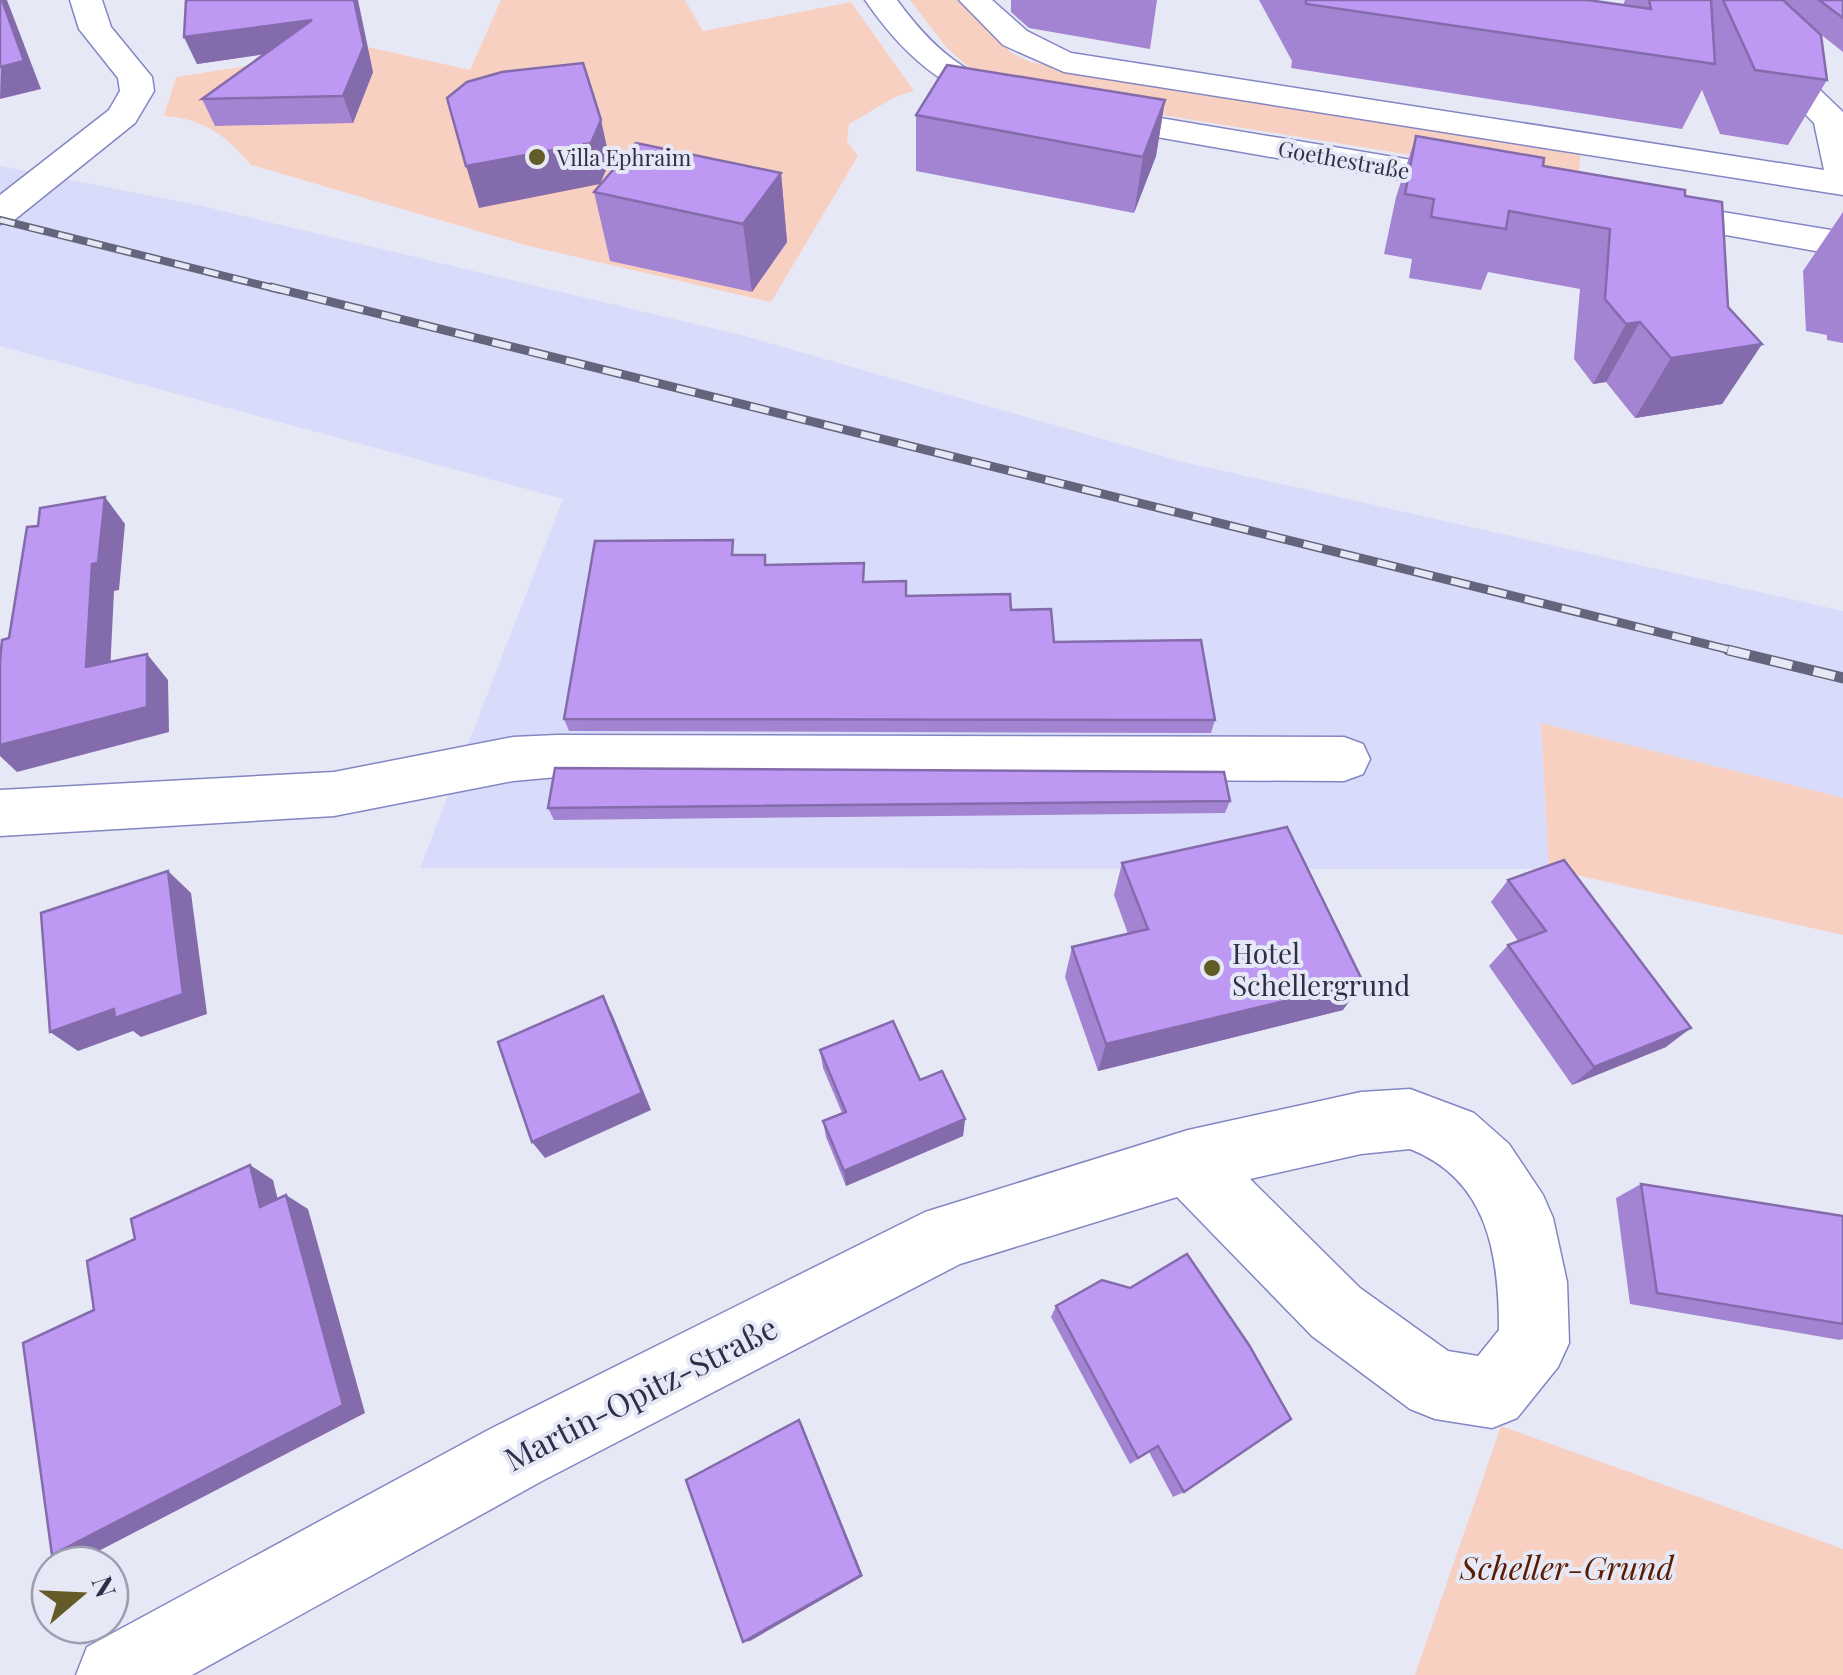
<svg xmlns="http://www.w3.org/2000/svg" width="1843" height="1675" viewBox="0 0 1843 1675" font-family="'Playfair Display',serif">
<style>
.built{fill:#d8dbf9}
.green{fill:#f8d0c2}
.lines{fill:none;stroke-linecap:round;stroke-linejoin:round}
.minor-casing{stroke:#8386c3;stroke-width:3}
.minor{fill:#fff;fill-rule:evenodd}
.rail-far2-casing{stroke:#64657c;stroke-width:8}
.rail-far1-casing{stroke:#64657c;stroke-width:9}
.rail-casing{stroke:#64657c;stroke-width:11}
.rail-far2{stroke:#e7e8f6;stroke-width:5;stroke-dasharray:15;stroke-linecap:butt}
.rail-far1{stroke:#e7e8f6;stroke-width:6;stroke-dasharray:19;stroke-linecap:butt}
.rail{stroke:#e7e8f6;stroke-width:8;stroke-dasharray:22;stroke-linecap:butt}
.wall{fill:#a384d2}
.shaded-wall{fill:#846bab}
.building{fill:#bd99f4;stroke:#846bab;stroke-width:2.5}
.poi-dot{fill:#635c28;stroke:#e7e8f6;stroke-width:4}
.labels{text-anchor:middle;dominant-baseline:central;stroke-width:8;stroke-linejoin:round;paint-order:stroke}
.far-poi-label{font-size:22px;fill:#2e2f49;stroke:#e7e8f6;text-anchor:start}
.far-street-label{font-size:22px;fill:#2e2f49;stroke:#e7e8f6}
.poi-label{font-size:28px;fill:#2e2f49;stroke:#e7e8f6;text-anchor:start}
.near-street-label{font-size:32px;fill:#2e2f49;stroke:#e7e8f6}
.near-park-label{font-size:32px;font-style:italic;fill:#5a1c00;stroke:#e7e8f6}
</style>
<rect width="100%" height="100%" fill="#e7e8f6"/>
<path class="built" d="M0,166L202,206L741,335L1179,461L1843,611V798L1541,723L1549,869L420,868L563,499L0,346Z"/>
<g class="green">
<path d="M501,0H685L703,31L851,2L914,91C889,97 872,112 849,124L847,141L858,156L771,302L529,246L251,165C225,135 205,119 164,116L176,77L368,47L470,70Z"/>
<path d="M910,0H964L1010,52L1030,62L1581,149L1578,182L1045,96L973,71L946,47Z"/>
<path d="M1541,723L1843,798V935L1549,869Z"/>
<path d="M1501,1426L1843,1549V1675H1415Z"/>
</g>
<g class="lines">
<g class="minor-casing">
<g id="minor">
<path d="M70,0H102L111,27L152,77L154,91L135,123L13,221L0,224V195L109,110L120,91L118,78L79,29Z"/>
<path d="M865,0H897C916,26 937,50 964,67C982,77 1016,82 1027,98L1022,105L1010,108C944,92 903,55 865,0Z"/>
<path d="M959,0H992L1027,31L1071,53L1824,170L1814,123L1692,0H1726L1843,112V195L1064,72L1003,45Z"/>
<path d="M1089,106L1477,171L1490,174L1495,182L1490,190L1477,193L1077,123L1072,116L1077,109Z"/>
<path d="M1650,200L1843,232V256L1637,219L1631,211L1637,203Z"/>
<path d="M557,735L1344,737L1363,744L1370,759L1363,774L1344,781L557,777L513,781L334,816L0,836V790L334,772L513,737Z"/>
<path d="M1410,1089L1474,1113L1509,1144L1543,1195L1553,1218L1567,1282L1569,1343L1558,1367L1517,1418L1492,1428L1435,1419L1410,1409L1312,1336L1177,1197L960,1264L542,1481L192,1675H76L87,1647L490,1429L925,1212L1188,1130L1361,1092ZM1410,1149C1489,1180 1499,1256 1499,1330L1478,1356L1448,1351L1360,1288L1250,1179L1361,1154Z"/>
</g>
</g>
<use href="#minor" class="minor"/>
<g class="rail-far2-casing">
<path id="rail-far2" d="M0,220L281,290"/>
</g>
<g class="rail-far1-casing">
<path id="rail-far1" d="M271,287L1738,652"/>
</g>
<g class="rail-casing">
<path id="rail" d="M1728,650L1843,678"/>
</g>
<use href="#rail-far2" class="rail-far2"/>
<use href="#rail-far1" class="rail-far1"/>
<use href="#rail" class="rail"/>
</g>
<g class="wall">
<path d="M1011,0H1157L1150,49L1029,28L1011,12Z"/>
<path d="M1259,0H1588L1623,5L1625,0H1843V52L1814,29L1827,80L1788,145L1720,134L1702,90L1682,129L1291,68L1292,61Z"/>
<path d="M184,37L373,72L353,123L215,126L202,99L264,54L197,64Z"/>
<path d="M1165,100L1156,156L1134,213L916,171V115Z"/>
<path d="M1416,136L1543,166L1685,196L1728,307L1762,344L1722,404L1635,418L1606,382L1593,384L1574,359L1580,289L1488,272L1481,290L1409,278L1412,259L1384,254L1396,197Z"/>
<path d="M781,173L787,242L752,292L610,261L594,192Z"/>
<path d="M1843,212V343L1827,340V335L1806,331L1803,271Z"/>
<path d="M735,555L767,565L864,582L906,596L1011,610L1054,642L1215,720L1211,733L569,731L564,719Z"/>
<path d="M1230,801L1225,813L554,820L548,808Z"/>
<path d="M1122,863L1343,1010L1098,1071L1065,977L1072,947L1128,934L1114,895Z"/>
<path d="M1508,880L1666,1047L1572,1085L1489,966L1508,945L1518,941L1491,902Z"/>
<path d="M820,1050L920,1080L965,1119L963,1136L846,1186L826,1137L823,1121L842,1113L823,1068Z"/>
<path d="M1641,1184L1843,1216V1339L1840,1340L1630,1304L1616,1198Z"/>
<path d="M1102,1280L1184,1492L1173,1497L1149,1452L1130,1464L1051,1317L1056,1306Z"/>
</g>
<g class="shaded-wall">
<path d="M2,0H7L41,89L0,99Z"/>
<path d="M354,0H358L373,72L353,123L343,96Z"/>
<path d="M312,20L322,46L197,64L184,37Z"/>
<path d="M1165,100L1156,156L1134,213L1143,157Z"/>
<path d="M601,120L610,161L600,184L479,208L466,166Z"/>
<path d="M781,173L787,242L752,292L743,224Z"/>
<path d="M1640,322L1606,382L1593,384L1626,324Z"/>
<path d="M1762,344L1722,404L1635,418L1671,358Z"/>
<path d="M105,497L125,524L119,590L114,591L109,693L86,667L92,564Z"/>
<path d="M147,654L168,680L169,732L17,772L0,756V745Z"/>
<path d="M168,871L191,893L207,1014L141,1037L133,1031L78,1051L50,1032Z"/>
<path d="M1363,982L1343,1010L1098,1071L1106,1044Z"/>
<path d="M603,996L613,1016L651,1110L545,1158L532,1142Z"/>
<path d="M1691,1028L1666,1047L1572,1085L1594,1067Z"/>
<path d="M965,1119L963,1136L846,1186L844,1171Z"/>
<path d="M250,1165L273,1180L283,1221L260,1207Z"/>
<path d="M286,1195L308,1209L365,1413L87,1557L52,1555Z"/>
<path d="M799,1420L803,1427L863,1576L750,1641L743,1642Z"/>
</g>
<g class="building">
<path d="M0,0H2L24,61L0,67Z"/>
<path d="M186,0H354L364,46L343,96L202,99L312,20L184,37Z"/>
<path d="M1306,0H1588L1651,9L1649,0H1711L1715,64L1306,4Z"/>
<path d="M1723,0H1783L1821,35L1827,80L1755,70Z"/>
<path d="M1819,0H1843V18Z"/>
<path d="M583,63L601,120L591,143L466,166L447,98L467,82L502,72Z"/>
<path d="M947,65L1165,100L1143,157L916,115Z"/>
<path d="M1416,136L1544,158L1543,166L1685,190V196L1722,202L1728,307L1762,344L1671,358L1640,322L1626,324L1605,299L1610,229L1509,211L1506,229L1431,217L1434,199L1405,194Z"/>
<path d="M636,143L781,173L743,224L594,192Z"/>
<path d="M105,497L98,563L92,564L86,667L147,654V707L0,745V661L2,640L9,638L27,527L38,526L40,508Z"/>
<path d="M733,540L732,555H765V565L864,563L863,582L906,581V596L1010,594L1011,610L1051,609L1054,642L1201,640L1215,720L564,719L595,541Z"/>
<path d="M555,768L1224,772L1230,801L548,808Z"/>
<path d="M1287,827L1363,982L1106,1044L1072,947L1148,929L1122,863Z"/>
<path d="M1564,860L1691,1028L1594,1067L1508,945L1546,931L1508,880Z"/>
<path d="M168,871L183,994L115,1018L114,1009L50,1032L41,913Z"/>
<path d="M603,996L642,1093L532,1142L498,1042Z"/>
<path d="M893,1021L920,1080L942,1071L965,1119L844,1171L823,1121L846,1112L820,1050Z"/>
<path d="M250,1165L260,1207L286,1195L343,1405L52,1555L23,1343L94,1310L87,1261L135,1239L131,1219Z"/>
<path d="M1641,1184L1843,1216V1324L1657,1293Z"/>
<path d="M1187,1254L1249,1345L1291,1419L1184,1492L1158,1446L1138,1458L1056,1306L1102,1280L1130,1288Z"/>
<path d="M799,1420L861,1575L743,1642L686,1480Z"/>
</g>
<g class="poi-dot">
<circle cx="537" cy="157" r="10"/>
<circle cx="1212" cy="968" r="10"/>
</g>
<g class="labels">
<g class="far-poi-label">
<text x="557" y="157">Villa Ephraim</text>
</g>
<g class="far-street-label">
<text transform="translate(1344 159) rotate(10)">Goethestraße</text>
</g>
<g class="poi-label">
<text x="1232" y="952">Hotel<tspan x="1232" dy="32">Schellergrund</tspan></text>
</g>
<g class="near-street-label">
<text transform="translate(640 1392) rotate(-27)">Martin-Opitz-Straße</text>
</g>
<g class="near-park-label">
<text x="1567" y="1566">Scheller-Grund</text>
</g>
</g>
<g transform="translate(80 1595) rotate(71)"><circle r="48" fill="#e7e8f6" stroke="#9d9eb1" stroke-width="2.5"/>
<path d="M0-8L18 38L0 25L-18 38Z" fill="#635c28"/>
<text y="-15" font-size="28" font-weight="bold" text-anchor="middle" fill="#2e2f49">N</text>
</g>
</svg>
